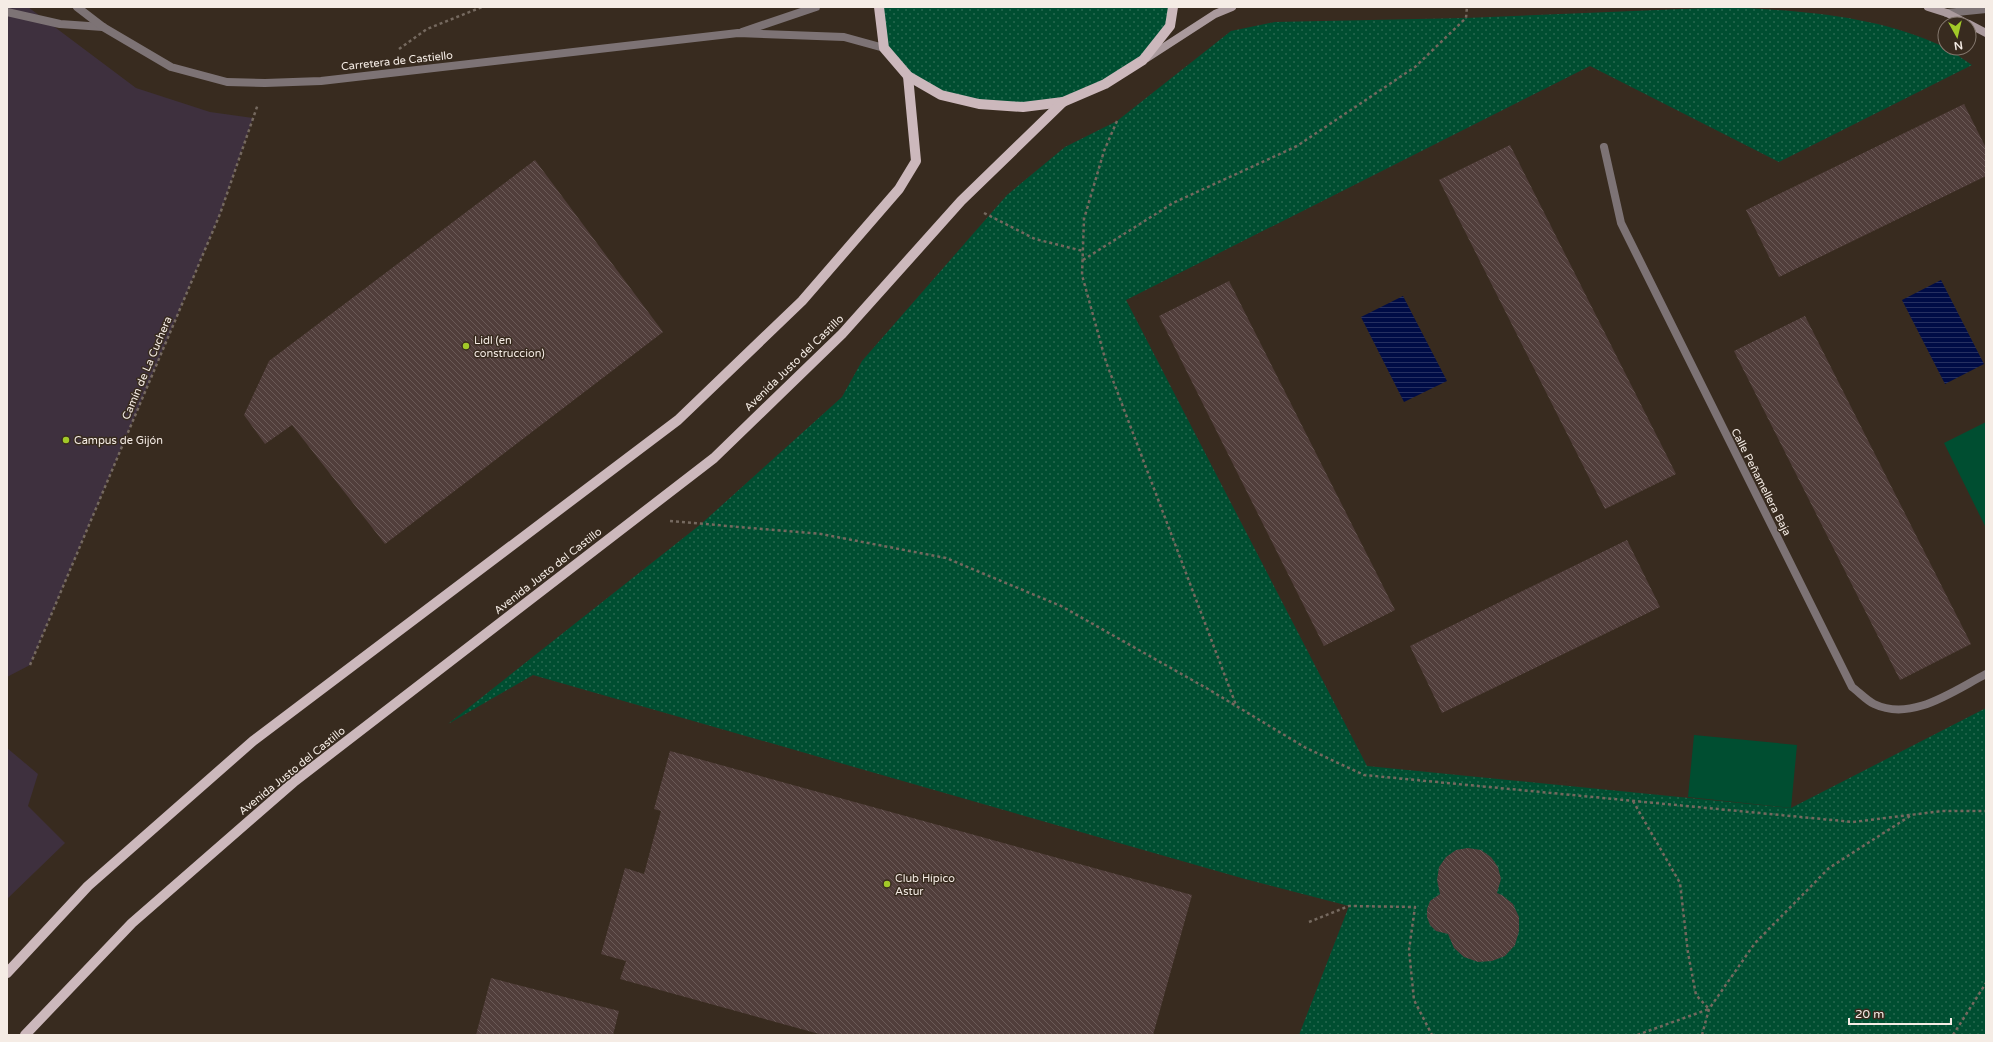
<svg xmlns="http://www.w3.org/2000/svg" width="1993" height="1042" viewBox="0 0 1993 1042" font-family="'Varela Round',sans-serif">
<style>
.education{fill:#3e303e}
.green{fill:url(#green-dots)}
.pitch{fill:#004e31}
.water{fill:url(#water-rules)}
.building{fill:url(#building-back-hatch)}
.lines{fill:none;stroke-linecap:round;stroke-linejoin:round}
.path{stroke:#75695f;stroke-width:2.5;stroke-dasharray:3 3;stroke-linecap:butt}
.lane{stroke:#7d7375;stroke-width:8}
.street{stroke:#7d7375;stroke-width:8}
.secondary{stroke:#aa9a9d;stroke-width:8}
.primary{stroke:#ccb8bc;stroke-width:10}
.poi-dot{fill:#a2c928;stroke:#382b1f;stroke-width:1.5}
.labels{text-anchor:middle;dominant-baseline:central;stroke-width:3;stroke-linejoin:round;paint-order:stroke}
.street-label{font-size:11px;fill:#f5ece5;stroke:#382b1f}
.poi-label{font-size:11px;fill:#f5ece5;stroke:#382b1f;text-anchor:start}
</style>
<defs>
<pattern id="green-dots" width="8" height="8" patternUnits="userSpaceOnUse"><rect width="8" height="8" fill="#004e31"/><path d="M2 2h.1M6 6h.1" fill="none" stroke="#26684f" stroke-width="1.8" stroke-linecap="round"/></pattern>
<pattern id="water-rules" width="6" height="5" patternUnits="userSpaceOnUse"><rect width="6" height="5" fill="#000c46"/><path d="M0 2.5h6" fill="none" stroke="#263061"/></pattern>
<pattern id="building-back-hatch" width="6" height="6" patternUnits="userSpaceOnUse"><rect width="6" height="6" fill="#513e3b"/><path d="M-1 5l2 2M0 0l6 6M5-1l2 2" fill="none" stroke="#6b5a57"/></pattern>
</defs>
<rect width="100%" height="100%" fill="#382b1f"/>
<g class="education">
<path d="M7,7H28L136,88L210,112L253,118L220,214L30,665L7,677Z"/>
<path d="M7,748L38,774L28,806L65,843L7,899Z"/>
</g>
<g class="green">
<path d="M879,7H1173L1170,26L1143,60L1063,102L1023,107L941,95L908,76L884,48Z"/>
<path d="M1731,7C1800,11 1871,15 1935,43C1948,48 1960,57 1972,65L1779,162L1590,66L1126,300L1367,766L1791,808L1986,708V1035H1299L1349,906L1245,879L533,675L448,724L701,524L842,397L862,361L1007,195L1065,147L1117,121L1231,31L1275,22L1466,18Z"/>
</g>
<g class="pitch">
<path d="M1986,422V528L1944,443Z"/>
<path d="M1694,735L1797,745L1791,808L1688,797Z"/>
</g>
<g class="water">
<path d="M1941,280L1984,364L1945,384L1902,300Z"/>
<path d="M1403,296L1447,381L1404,402L1361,317Z"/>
</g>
<g class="building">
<path d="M1964,104L1986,148V176L1779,277L1746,210Z"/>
<path d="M1510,145L1676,474L1605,509L1439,180Z"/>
<path d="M535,160L663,332L385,544L292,425L265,444L244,415L269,361Z"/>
<path d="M1229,281L1395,610L1324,646L1159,316Z"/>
<path d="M1805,316L1971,644L1900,680L1734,351Z"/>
<path d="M1627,540L1660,607L1442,713L1410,646Z"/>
<path d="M670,751L1192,895L1153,1035H823L620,979L626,961L601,954L625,868L644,874L661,811L654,809Z"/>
<path d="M1468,848L1481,850L1491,857L1498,867L1501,879L1497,893L1502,895L1513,904L1519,917V931L1515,945L1505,956L1492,961L1478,962L1464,957L1454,948L1448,934L1436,931L1430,925L1427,917V909L1430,901L1440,894L1437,880L1439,867L1446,857L1456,850Z"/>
<path d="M491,978L619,1011L613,1035H476Z"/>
</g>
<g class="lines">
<g class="path">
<path d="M399,49L427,29L482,7"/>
<path d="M1117,121L1104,151L1084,219L1082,275L1106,362L1236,705"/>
<path d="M984,213L1035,239L1083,251"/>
<path d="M1083,260L1173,203L1297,146L1415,67L1466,18L1467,7"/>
<path d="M670,521L821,534L946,558L1061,606L1208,689L1306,748L1364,775L1853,822L1942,811H1986"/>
<path d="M30,665L220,214L258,104"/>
<path d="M1633,801L1680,883L1688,953L1696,995L1709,1009L1637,1035"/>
<path d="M1309,922L1349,906L1415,907L1409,950L1414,1000L1432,1035"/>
<path d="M1702,1035L1709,1009L1755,943L1829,868L1910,816"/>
<path d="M1953,1035L1986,983"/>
</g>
<g class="lane">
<path d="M7,12L60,24L103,27"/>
<path d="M1604,147L1621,223L1852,687C1859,692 1866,700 1874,704C1912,722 1953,691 1986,674"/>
</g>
<g class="street">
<path d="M77,7L103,27L171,67L227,82L265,83L321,81L738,33L844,37L884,48"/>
<path d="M1947,13L1986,9"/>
<path d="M742,32L816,7"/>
</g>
<g class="secondary">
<path d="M1928,7L1947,13L1968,24"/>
<path d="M1969,24L1986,33"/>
<path d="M1147,58L1215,14L1232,7"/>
</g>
<g class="primary">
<path d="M879,7L884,48L908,76L941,95L979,104L1023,107L1063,102L1105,84L1143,60L1170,26L1173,7"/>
<path d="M7,973L88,886L253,741L678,420L802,301L899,189L916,161L908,76"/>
<path d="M25,1035L132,923L295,781L714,458L842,334L961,201L1063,102"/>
</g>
</g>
<g class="poi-dot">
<circle cx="466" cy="346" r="4"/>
<circle cx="66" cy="440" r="4"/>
<circle cx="887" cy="884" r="4"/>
</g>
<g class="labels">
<g class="street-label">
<text transform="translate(397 61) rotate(-6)">Carretera de Castiello</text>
<text transform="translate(794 363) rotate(-44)">Avenida Justo del Castillo</text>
<text transform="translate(147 368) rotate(-67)">Camín de La Cuchera</text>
<text transform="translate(1761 482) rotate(63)">Calle Peñamellera Baja</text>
<text transform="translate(548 571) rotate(-38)">Avenida Justo del Castillo</text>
<text transform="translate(292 771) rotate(-39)">Avenida Justo del Castillo</text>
</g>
<g class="poi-label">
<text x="474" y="340">Lidl (en<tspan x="474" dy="13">construccion)</tspan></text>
<text x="74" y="440">Campus de Gijón</text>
<text x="895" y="878">Club Hípico<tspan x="895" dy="13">Astur</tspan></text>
</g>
</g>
<rect width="1993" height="1042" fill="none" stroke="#f5ece5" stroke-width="16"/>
<g transform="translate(1957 36) rotate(172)"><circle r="19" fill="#382b1f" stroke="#84786e"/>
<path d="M0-3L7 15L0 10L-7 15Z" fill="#a2c928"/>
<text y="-6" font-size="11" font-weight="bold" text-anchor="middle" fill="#f5ece5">N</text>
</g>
<path d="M1849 1018v6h102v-6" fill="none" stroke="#f5ece5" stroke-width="2"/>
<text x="1855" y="1018" font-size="12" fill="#f5ece5" stroke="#382b1f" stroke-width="3" paint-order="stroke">20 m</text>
</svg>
